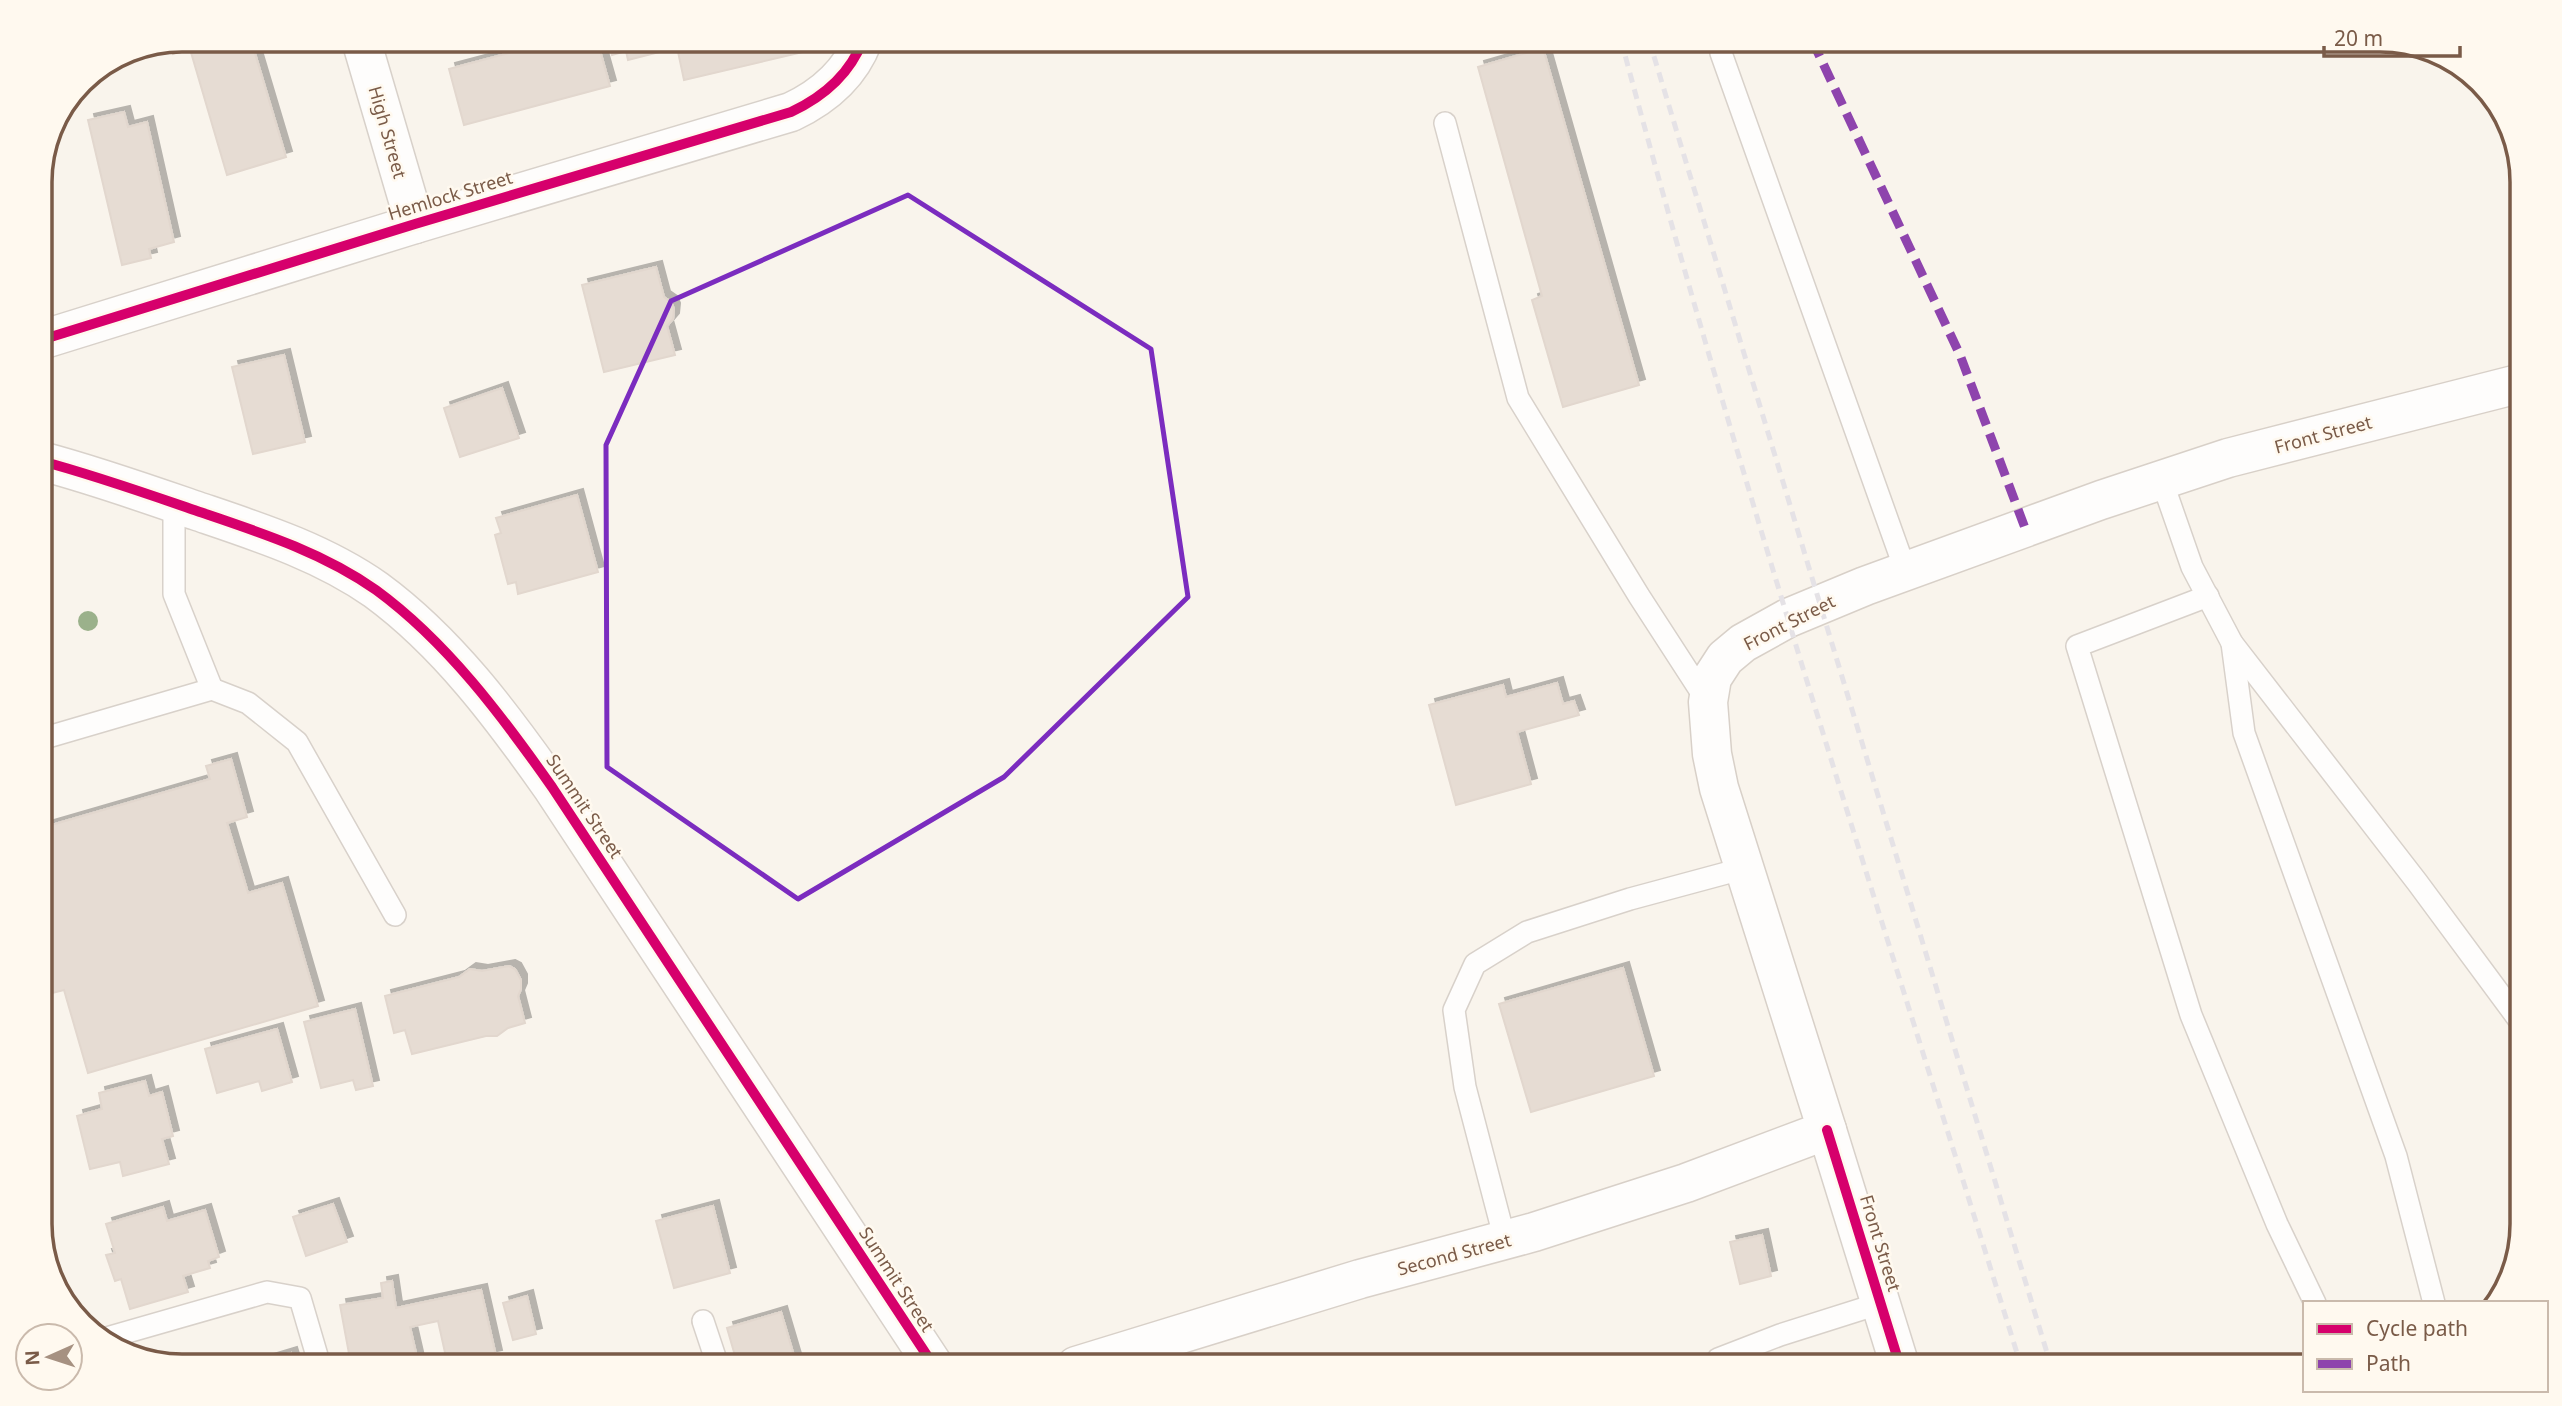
<svg xmlns="http://www.w3.org/2000/svg" width="2562" height="1406" viewBox="0 0 2562 1406" font-family="'Noto Sans',sans-serif">
<style>
.building{fill:#e6dcd3;stroke:#e2d7ce;stroke-width:2;filter:url(#shadow)}
.lines{fill:none;stroke-linecap:round;stroke-linejoin:round}
.lane-casing{stroke:#d8d1ca;stroke-width:24}
.street-casing{stroke:#d8d1ca;stroke-width:41}
.secondary-casing{stroke:#d8d0c8;stroke-width:41}
.lane{stroke:#fefdfc;stroke-width:21}
.street{stroke:#fefdfc;stroke-width:38}
.secondary{stroke:#fefdfc;stroke-width:38}
.rail{stroke:#e5e2e6;stroke-width:5;stroke-dasharray:10 7;stroke-linecap:butt}
.quiet{stroke:#8e44ad;stroke-width:9;stroke-dasharray:18 9;stroke-linecap:butt}
.cycleway-casing{stroke:#fff9ef;stroke-width:15}
.cycleway{stroke:#d6006c;stroke-width:10}
.tree{fill:#9bb18b}
.marked{fill:none;stroke:#7b2cbf;stroke-width:5;stroke-linejoin:round}
.labels{text-anchor:middle;dominant-baseline:central;stroke-width:5;stroke-linejoin:round;paint-order:stroke}
.street-label{font-size:18px;fill:#7a5b48;stroke:#fff9ef}
.rim{fill:none;stroke:#7a5b48;stroke-width:3.5}
</style>
<defs>
<filter id="shadow"><feDropShadow dx="6" dy="-6" stdDeviation="0" flood-color="#0004"/></filter>
</defs>
<rect width="100%" height="100%" fill="#f9f4ec"/>
<g class="building">
<path d="M183,40H251L286,157L227,175L190,49L173,54L169,43Z"/>
<path d="M558,40H597L610,86L464,125L449,69Z"/>
<path d="M608,40H669L671,49L628,60L626,51L612,55Z"/>
<path d="M705,40H818L820,48L684,80L677,47Z"/>
<path d="M147,47L148,52L115,60L128,51Z"/>
<path d="M1543,48L1639,385L1563,407L1532,300L1542,296L1478,67Z"/>
<path d="M124,112L128,127L147,122L174,242L149,249L151,258L122,265L88,120Z"/>
<path d="M656,267L664,297L671,302L674,309L673,319L667,326L675,355L604,372L582,285Z"/>
<path d="M284,355L305,442L253,454L232,367Z"/>
<path d="M502,388L519,438L460,457L444,408Z"/>
<path d="M577,495L598,572L518,594L516,582L508,584L495,535L501,533L496,518Z"/>
<path d="M1557,683L1563,704L1574,701L1579,715L1517,732L1531,784L1456,805L1429,705L1503,685L1506,697Z"/>
<path d="M231,759L247,817L227,823L248,893L282,883L318,1006L88,1073L64,990L44,995L41,982V828L210,779L206,766Z"/>
<path d="M509,966L515,969L521,980V989L518,996L525,1023L508,1028L497,1036H486L412,1054L405,1030L394,1033L385,996L459,977L470,969L482,971Z"/>
<path d="M1623,968L1654,1076L1531,1112L1499,1004Z"/>
<path d="M355,1009L373,1086L356,1090L353,1080L321,1088L304,1022Z"/>
<path d="M277,1029L292,1082L262,1091L259,1081L217,1093L205,1049Z"/>
<path d="M145,1081L149,1096L162,1092L173,1136L162,1139L169,1164L123,1176L120,1162L90,1169L77,1116L102,1109L99,1093Z"/>
<path d="M333,1204L347,1242L306,1256L293,1217Z"/>
<path d="M713,1206L730,1273L674,1288L656,1221Z"/>
<path d="M163,1207L167,1221L205,1210L219,1257L208,1261L210,1268L183,1276L188,1292L130,1309L121,1279L115,1281L106,1255L115,1253L106,1224Z"/>
<path d="M1762,1235L1771,1276L1740,1284L1730,1242Z"/>
<path d="M392,1281L396,1308L481,1290L496,1356L448,1366L438,1321L410,1327L419,1366H335L334,1362L350,1359L340,1305L383,1298L381,1283Z"/>
<path d="M527,1296L536,1334L513,1340L503,1303Z"/>
<path d="M781,1312L797,1366H738L727,1328Z"/>
<path d="M291,1353L295,1366H251V1365Z"/>
</g>
<g class="lines">
<g class="lane-casing">
<g id="lane">
<path d="M1719,40L1721,53L1906,572"/>
<path d="M1445,123L1518,398L1639,596L1707,701"/>
<path d="M2162,481L2192,567L2232,643L2417,882L2522,1024"/>
<path d="M2208,596L2077,646L2191,1015L2277,1224L2315,1303"/>
<path d="M2232,643L2244,733L2396,1156L2434,1303"/>
<path d="M212,689L248,703L297,742L395,915"/>
<path d="M41,739L212,689L174,594V503"/>
<path d="M1505,1240L1465,1087L1454,1010L1475,964L1527,932L1630,899L1745,868"/>
<path d="M703,1321L718,1366"/>
<path d="M103,1339L267,1292L300,1298L320,1366"/>
<path d="M1714,1366L1718,1359L1780,1335L1881,1303"/>
</g>
</g>
<g class="street-casing">
<g id="street">
<path d="M361,40L415,224"/>
<path d="M41,340L415,224L791,112C823,97 850,74 863,40"/>
<path d="M41,461C94,475 145,493 197,511C259,532 322,552 376,590C447,642 502,716 552,787L934,1366"/>
<path d="M1827,1130L1900,1366"/>
</g>
</g>
<g class="secondary-casing">
<path id="secondary" d="M1076,1366L1360,1279L1534,1232L1686,1183L1827,1130L1719,788L1712,754L1708,702L1712,678L1725,658L1743,643L1788,618L1865,586L2101,500L2228,458L2522,383"/>
</g>
<use href="#lane" class="lane"/>
<use href="#street" class="street"/>
<use href="#secondary" class="secondary"/>
<g class="rail">
<path d="M1621,40C1740,486 1884,925 2021,1366"/>
<path d="M1649,40L2051,1366"/>
</g>
<path class="quiet" d="M1812,40L1960,355L2025,528"/>
<g class="cycleway-casing">
<g id="cycleway">
<path d="M41,340L415,224L791,112C823,97 850,74 863,40"/>
<path d="M41,461C94,475 145,493 197,511C259,532 322,552 376,590C447,642 502,716 552,787L934,1366"/>
<path d="M1827,1130L1900,1366"/>
</g>
</g>
<use href="#cycleway" class="cycleway"/>
</g>
<circle class="tree" cx="88" cy="621" r="10"/>
<path class="marked" d="M908,195L1151,349L1188,597L1004,777L798,899L607,767L606,445L671,301Z"/>
<g class="labels">
<g class="street-label">
<text transform="translate(388 132) rotate(74)">High Street</text>
<text transform="translate(450 195) rotate(-17)">Hemlock Street</text>
<text transform="translate(2323 434) rotate(-15)">Front Street</text>
<text transform="translate(1789 622) rotate(-27)">Front Street</text>
<text transform="translate(585 806) rotate(56)">Summit Street</text>
<text transform="translate(1881 1243) rotate(73)">Front Street</text>
<text transform="translate(1454 1254) rotate(-15)">Second Street</text>
<text transform="translate(897 1279) rotate(57)">Summit Street</text>
</g>
</g>
<path d="M0 0H2562V1406H0ZM182 52H2380A130 130 0 0 1 2510 182V1224A130 130 0 0 1 2380 1354H182A130 130 0 0 1 52 1224V182A130 130 0 0 1 182 52Z" fill="#fff9ef" fill-rule="evenodd"/>
<path class="rim" d="M182 52H2380A130 130 0 0 1 2510 182V1224A130 130 0 0 1 2380 1354H182A130 130 0 0 1 52 1224V182A130 130 0 0 1 182 52Z"/>
<rect x="2303" y="1301" width="245" height="91" fill="#fff9ef" stroke="#cabaac" stroke-width="2"/>
<rect x="2317" y="1324" width="35" height="10" fill="#d6006c" stroke="#cabaac" stroke-width="2"/>
<text x="2366" y="1336" font-size="21" fill="#7a5b48">Cycle path</text>
<rect x="2317" y="1359" width="35" height="10" fill="#8e44ad" stroke="#cabaac" stroke-width="2"/>
<text x="2366" y="1371" font-size="21" fill="#7a5b48">Path</text>
<g transform="translate(49 1357) rotate(267)"><circle r="33" fill="#fff9ef" stroke="#cabaac" stroke-width="2"/>
<path d="M0-5L12 26L0 18L-12 26Z" fill="#a69181"/>
<text y="-10" font-size="19" font-weight="bold" text-anchor="middle" fill="#7a5b48">N</text>
</g>
<path d="M2324 46v10h136v-10" fill="none" stroke="#7a5b48" stroke-width="3.5"/>
<text x="2334" y="46" font-size="21" fill="#7a5b48" stroke="#fff9ef" stroke-width="5" paint-order="stroke">20 m</text>
</svg>
